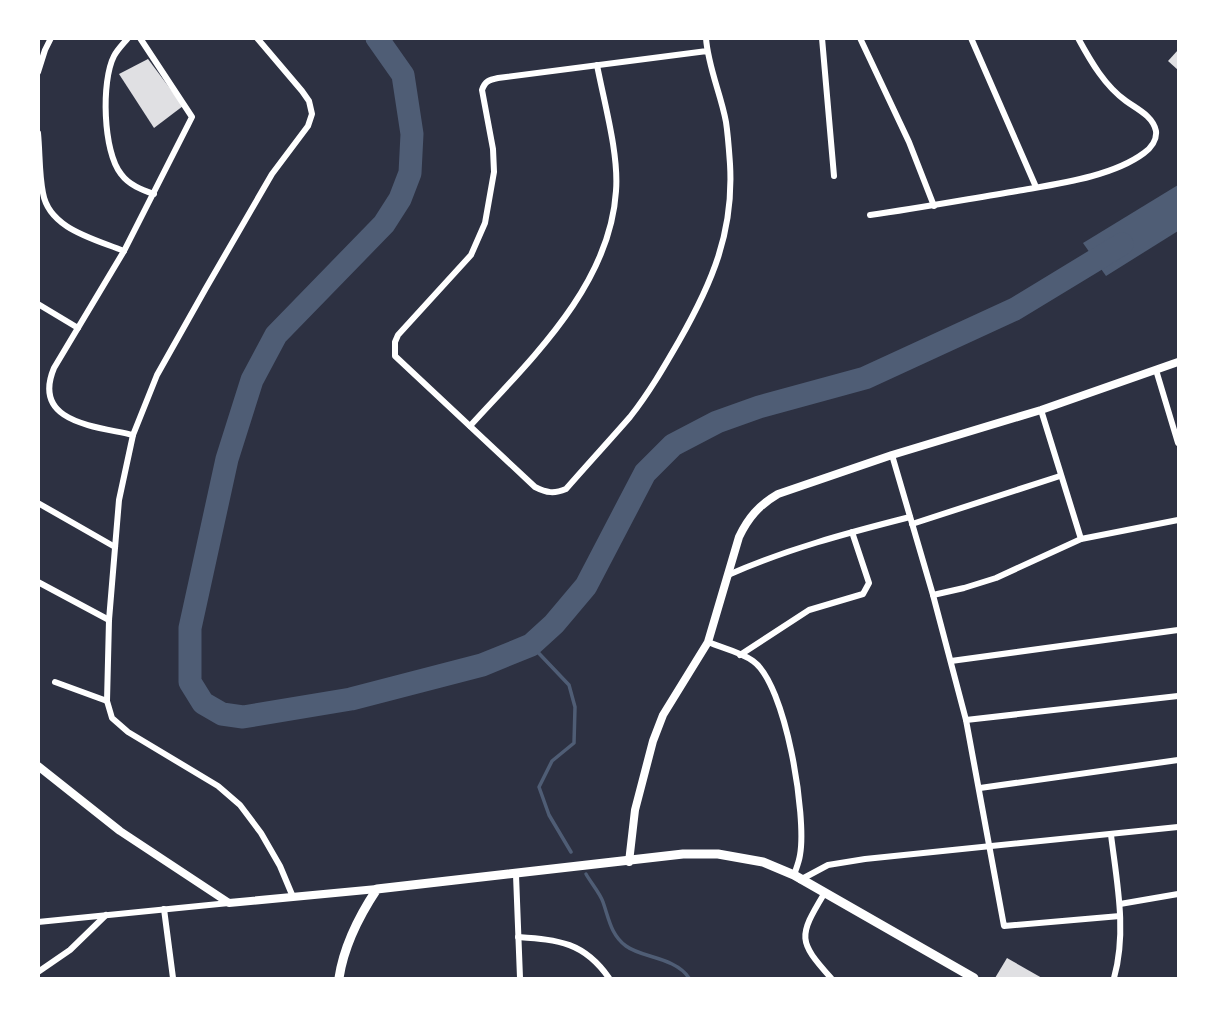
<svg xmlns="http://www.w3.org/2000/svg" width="1217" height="1017" viewBox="0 0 1217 1017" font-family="'Fira Sans Condensed',sans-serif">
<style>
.water{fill:#4f5d75}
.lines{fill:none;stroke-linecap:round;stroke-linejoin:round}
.stream{stroke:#4f5d75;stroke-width:3.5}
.river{stroke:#4f5d75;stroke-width:23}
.building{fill:#e0e0e3}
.minor{stroke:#fff;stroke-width:6}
.tertiary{stroke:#fff;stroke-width:8}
.secondary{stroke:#fff;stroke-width:9}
</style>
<rect width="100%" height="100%" fill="#2d3142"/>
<path class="water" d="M1178,185V231L1106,276L1083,243Z"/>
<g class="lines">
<g class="stream">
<path d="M531,645L569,685L575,707L574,743L552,761L539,787L549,815L571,852"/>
<path d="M586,874C591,883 600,893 603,902C609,919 611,935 626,946C642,958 675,957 689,978"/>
</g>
<path class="river" d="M377,38L403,75L412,134L410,173L400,199L384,224L276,335L252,380L227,459L190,628V682L203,703L222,714L243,717L351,699L482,665L531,645L554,624L586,586L645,473L673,445L717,422L759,407L865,378L1015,309L1122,244"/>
</g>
<g class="building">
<path d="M1178,50V70L1168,61Z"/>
<path d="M148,59L183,106L154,128L119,74Z"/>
<path d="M1007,958L1042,978H995Z"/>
</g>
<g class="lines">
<g class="minor">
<path d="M128,38C123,44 117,50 114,56C101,81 103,152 121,174C129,185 142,190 154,194"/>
<path d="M257,38L302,91L309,101L312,114L308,126L272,174L206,288L157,375L133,435L119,500L109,620L107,701L112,718L128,732L218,786L240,805L261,833L280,866L293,897"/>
<path d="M706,38C708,67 721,94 726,122C728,135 729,150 730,164C734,232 712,283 679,341C664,367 649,393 630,417C609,441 587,465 566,489C554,494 547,493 535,487L395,356V342L398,335L471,255L485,223L494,172L493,149L482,90C485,81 489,80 498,78L707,51"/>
<path d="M822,38L834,176"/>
<path d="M860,38L909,142L934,206"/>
<path d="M971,38L1036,187"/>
<path d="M38,72L45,50L51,38"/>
<path d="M38,133C40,153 39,174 43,193C49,229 95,239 124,251"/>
<path d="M870,215C919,208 968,199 1017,191C1056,184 1112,177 1144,153C1151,148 1157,140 1156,131C1153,116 1137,109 1126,101C1105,86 1091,62 1078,38"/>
<path d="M38,304L78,328"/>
<path d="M1156,370L1178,443"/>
<path d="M1041,410L1081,539"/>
<path d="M470,426C530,360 610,286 616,191C619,154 604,102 597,65"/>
<path d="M133,435C96,426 31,423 54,368L124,251L192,117L140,38"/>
<path d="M892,455L933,595L966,720L1004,926L1120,916"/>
<path d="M38,503L115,547"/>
<path d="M912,524L1060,476"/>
<path d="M728,575C787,549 847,533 910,517"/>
<path d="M38,582L109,620"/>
<path d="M933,595L964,588L996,578L1081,539L1178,520"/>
<path d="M708,642C722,648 741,652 753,661C786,684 807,817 800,855C799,862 796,869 794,875"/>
<path d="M740,655L809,610L863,594L869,583L852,532"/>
<path d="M951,661L1178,630"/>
<path d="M55,682L107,701"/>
<path d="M966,720L1178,696"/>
<path d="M980,788L1178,760"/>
<path d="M1111,835C1117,883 1127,932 1114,978"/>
<path d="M516,875L520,978"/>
<path d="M800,880L828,865L865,859L1178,827"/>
<path d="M824,894C798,937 798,941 831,978"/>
<path d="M1120,904L1178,894"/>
<path d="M164,909L173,978"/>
<path d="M38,922L229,903"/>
<path d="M518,937C559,940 584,942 609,978"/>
<path d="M38,972L70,950L106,915"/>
</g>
<g class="tertiary">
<path d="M38,766L120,831L229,903L377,889"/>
<path d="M629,862L635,810L653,741L663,715L708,642L739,537C748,518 759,505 778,494L892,455L1041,410L1178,362"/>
</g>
<path class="secondary" d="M339,978C344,945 359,916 377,889L683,854H718L763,862L794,875L974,978"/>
</g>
<rect width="1217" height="1017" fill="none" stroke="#ffffff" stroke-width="80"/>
</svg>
